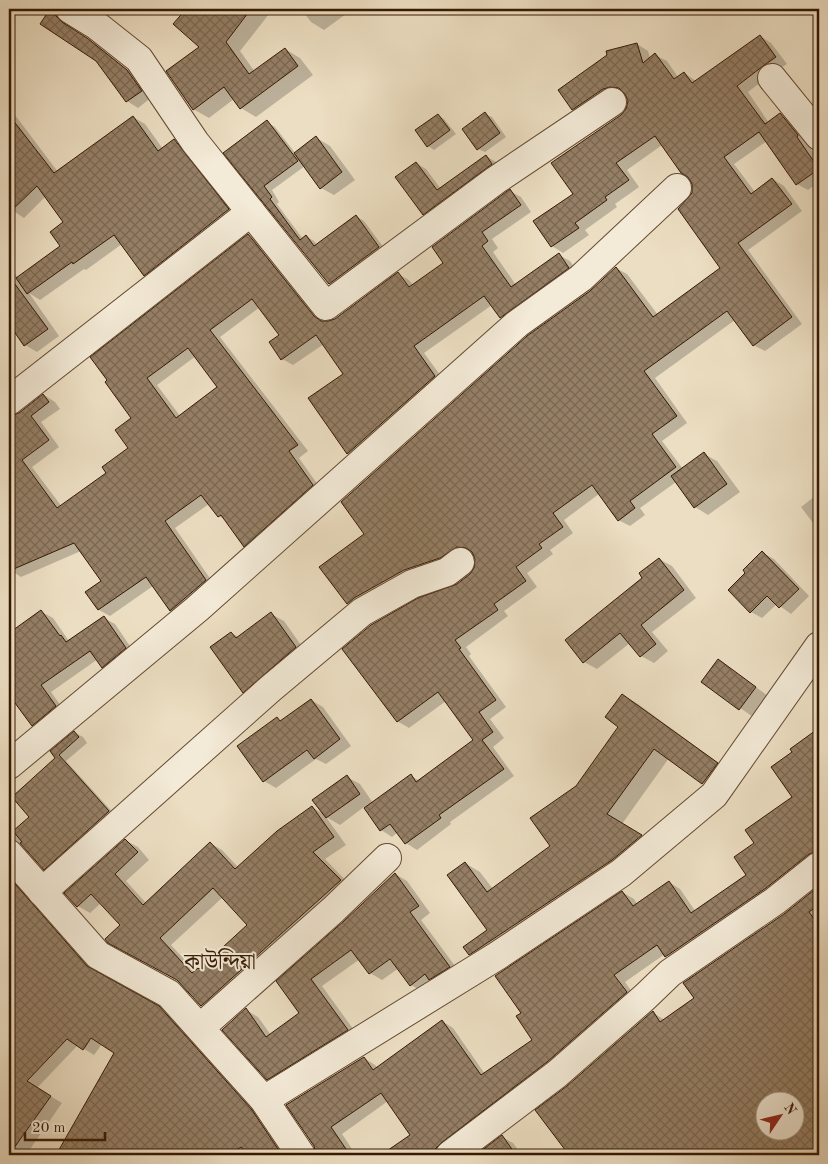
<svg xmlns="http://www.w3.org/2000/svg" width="828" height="1164" viewBox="0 0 828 1164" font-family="'Old Standard TT','Noto Serif Bengali',serif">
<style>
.shadow{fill:#0003;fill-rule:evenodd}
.building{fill:url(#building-cross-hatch);stroke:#361903;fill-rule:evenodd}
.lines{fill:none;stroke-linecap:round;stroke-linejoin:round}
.minor-casing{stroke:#644a33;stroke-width:30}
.minor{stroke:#f3ead7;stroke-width:28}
.labels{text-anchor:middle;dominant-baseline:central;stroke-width:4;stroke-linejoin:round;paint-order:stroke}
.quarter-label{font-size:22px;fill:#361903;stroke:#f3ead7}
</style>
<defs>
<pattern id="building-cross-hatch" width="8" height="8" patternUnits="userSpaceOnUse" patternTransform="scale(1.25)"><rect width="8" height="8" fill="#957f66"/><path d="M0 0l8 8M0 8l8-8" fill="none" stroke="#7a6752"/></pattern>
</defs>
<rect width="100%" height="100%" fill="#ecdec2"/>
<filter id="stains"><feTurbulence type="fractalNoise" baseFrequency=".004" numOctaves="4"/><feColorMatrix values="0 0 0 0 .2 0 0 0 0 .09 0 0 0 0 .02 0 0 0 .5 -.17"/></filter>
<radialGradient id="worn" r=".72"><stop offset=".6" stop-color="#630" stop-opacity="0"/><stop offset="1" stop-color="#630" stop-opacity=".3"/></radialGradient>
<g class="shadow">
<path d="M51,9H67L65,15L67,23L73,30L98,46L138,78L152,97L138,108L127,101L97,60L41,24Z"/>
<path d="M180,9H273L240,51L255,72L285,49L300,58L313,75L256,117L241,108L234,99L209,118L193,109L201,47L184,12Z"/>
<path d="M301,9H353L324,30L311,22Z"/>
<path d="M760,36L771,43L787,64L774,72L748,92L769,123L780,114L791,121L809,142L807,143L819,161V182L808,190L797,184L767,141L734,164L755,192L773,179L784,186L802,211L748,250L802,324L765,351L753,345L735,320L655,378L687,423L662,441L683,469L704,454L717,461L740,492L708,515L695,507L676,482L640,508L645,515L630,526L618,520L599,494L564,520L573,533L550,550L553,554L527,573L537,587L504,611L508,616L466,647L471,654L469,656L506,707L490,719L504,738L493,747L514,776L450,822L451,824L417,850L406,843L398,832L392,837L381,830L364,807L340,825L326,817L346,845L325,859L353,888L214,1012L202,1005L101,903L90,913L78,906L125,840L138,847L149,860L126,881L147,904L210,843L222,850L239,868L312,807L325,815L347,777L360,784L373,803L411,776L420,781L475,740L446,701L409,728L397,721L457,586L470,575L475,569L477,559L474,553L469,552L451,564L359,610L348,604L366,534L591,292L616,268L627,274L658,315L722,268L693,193V184L689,176L662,145L627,170L639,187L615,204L617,207L585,230L589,235L563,253L552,246L574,194L622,116L627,110L629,101L626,93L622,92L615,95L584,115L573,109L637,44L648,51L650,58L655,55L667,61L678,77L684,73L696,81ZM223,897L248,925L200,970L196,972L171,945Z"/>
<path d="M9,107L58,172L133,117L145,124L163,149L174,141L187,148L240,217L157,282L145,275L122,244L86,270L84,269L40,300L29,293L59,336L37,352L25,345L13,328L9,332V270L15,274L18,278L62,246L65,222L46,196L24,218L9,208Z"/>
<path d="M485,114L492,117L506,137L485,152L478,149Z"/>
<path d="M438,115L444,119L456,134L434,150L428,146Z"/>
<path d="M267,122L275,127L296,154L317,138L330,146L355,180L334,195L321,188L305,166L272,190L279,202L277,204L303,239L306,236L314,241L317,245L356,216L364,221L387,252L338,288L330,284L225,153Z"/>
<path d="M486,156L496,162L501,170L434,220L423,214L416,163L426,169L441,189Z"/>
<path d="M510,191L521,197L531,212L492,239L498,248L493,252L516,285L559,255L570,261L579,274L512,324L501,317L492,305L424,353L446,383L359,460L348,454L310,399L345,374L324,344L293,365L282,359L281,335L260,307L220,337L308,451L299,458L323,492L256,552L244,546L228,522L219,516L209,504L175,528L216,587L182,617L170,611L153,586L110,616L99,610L87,592L103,581L81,551L21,577L10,570L9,417L19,415L44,395L55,402L60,409L41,422L59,447L32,467L62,507L108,474L130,449L133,418L107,382L248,235L260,242L324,322L336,320L398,274L409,280L413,285L444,263ZM196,356L219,387L180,416L157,385Z"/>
<path d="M819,493V531L801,507Z"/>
<path d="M763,553L774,559L809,596L791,614L777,604L762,618L751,612L747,573Z"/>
<path d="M659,559L672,566L696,598L652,632L668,651L654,663L641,656L630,643L597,669L584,662Z"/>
<path d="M42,612L53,618L69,641L104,618L115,624L136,655L114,673L103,667L98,659L51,692L66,713L44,732L32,725L9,693V635Z"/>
<path d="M271,614L284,621L308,655L256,699L243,692L231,633L239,637Z"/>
<path d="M718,661L731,669L768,696L753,717L703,682Z"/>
<path d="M622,695L638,704L732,773L718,792L703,783L669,758L622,824L656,845L485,963L470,954L489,930L465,863L480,872L493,889L552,846L577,787L620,727Z"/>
<path d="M311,700L323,707L351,746L326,764L316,759L276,788L264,781L239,747L277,719L282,721Z"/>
<path d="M819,730V861L678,963L665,954L625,982L637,999L447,1155H383L412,1136L388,1101L342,1134L356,1155H317L364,1058L375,1065L378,1068L442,1021L453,1028L485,1074L534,1040L522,1013L622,892L634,899L637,904L669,882L680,889L696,912L747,875L755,843L794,797V752L792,749Z"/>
<path d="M75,733L83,737L87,743L66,761L117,817L53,873L44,869L22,843L13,844L9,842V837L31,817L57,758Z"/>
<path d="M9,873L97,973L171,1014L263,1117L288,1155H69L61,1150L116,1053L102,1044L94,1055L78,1045L37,1088L62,1103L26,1155H9V959L18,950L9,940Z"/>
<path d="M395,874L407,881L430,913L421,920L461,974L423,992L411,985L399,968L382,980L370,973L360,959L322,986L359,1037L280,1086L268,1079L246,1010L258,1017L271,1035L301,1013L278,981L345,922Z"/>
<path d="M819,887V1155H570L536,1111L568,1087L653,1013L665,1020L696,998L785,915ZM766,1102H796V1132H766Z"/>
<path d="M502,1137L513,1143L522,1155H478Z"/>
</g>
<g class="building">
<path d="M50,9H54L56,16L62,22L87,38L127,70L142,91L126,102L96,61L40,24Z"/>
<path d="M186,9H251L226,42L249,74L285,48L298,66L240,109L224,87L193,110L166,71L199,47L173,24Z"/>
<path d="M760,35L776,57L763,66L737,86L765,124L780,113L798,135L797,137L819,169L796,185L759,132L724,157L751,194L772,178L792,204L738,243L792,317L753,346L727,311L644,371L677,416L652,434L676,467L630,501L635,508L618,521L592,485L553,513L563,527L539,544L542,548L516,567L526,581L494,604L498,610L455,640L461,648L459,649L496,700L479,712L493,732L482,740L504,769L439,815L441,818L405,844L390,824L380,831L364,808L411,774L416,782L473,740L438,692L397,722L342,649L371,625L418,598L457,584L470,574L474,568L475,559L472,552L466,548L457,547L440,558L404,570L354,598L347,604L319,567L364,534L341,502L527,336L590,291L616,267L653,317L720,268L678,209L692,193V184L688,177L681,173L655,136L616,163L629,180L605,197L607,200L575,223L579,228L551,247L533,221L573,194L551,163L621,115L626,109L628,101L625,94L619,88L610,87L603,89L572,110L558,90L607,55L606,51L637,43L643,63L655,53L674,79L684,72L692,83Z"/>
<path d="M485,112L500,133L477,150L462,129Z"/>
<path d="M438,114L450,130L427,147L415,130Z"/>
<path d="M9,115L54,173L133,116L158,151L174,139L229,209L144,276L114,235L73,264L72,262L27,294L16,278L60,246L50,232L63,222L37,186L9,213Z"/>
<path d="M267,120L298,161L264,186L272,197L270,199L300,240L306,235L314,246L356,215L379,247L329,284L223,153Z"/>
<path d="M316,136L342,172L320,189L294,153Z"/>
<path d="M486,155L492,164L423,215L395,177L416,162L437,190Z"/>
<path d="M510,189L521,205L482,232L488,241L482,246L511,287L559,253L569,268L500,318L484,296L414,346L435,376L347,454L308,398L343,374L316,335L281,360L269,342L279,335L252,299L210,330L298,445L289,451L313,485L244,547L221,515L218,517L201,495L165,521L206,580L170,611L146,577L98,610L85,592L101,581L74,543L9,571V416L19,413L43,394L49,402L31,416L49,440L22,460L57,508L106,473L102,467L128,448L115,430L131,418L105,382L107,380L90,357L248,234L314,316L321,321H328L335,319L398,272L409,287L443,263L432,247ZM188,348L217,387L176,418L147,378Z"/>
<path d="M9,276L48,329L24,346L9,324Z"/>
<path d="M704,452L727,484L694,508L671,476Z"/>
<path d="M762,551L799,589L779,608L767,596L750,613L728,590L745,573L743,570Z"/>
<path d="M659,558L684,590L641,625L656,644L640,657L620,633L583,663L565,640L642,578L639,573Z"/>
<path d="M41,610L60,636L61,635L66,642L104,616L126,648L102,668L90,651L41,685L56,706L32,726L9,695V633Z"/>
<path d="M271,612L296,647L243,693L210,647L231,632L236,638Z"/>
<path d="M718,659L756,687L739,710L701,682Z"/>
<path d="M622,694L718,763L702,784L654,749L607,814L642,835L612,860L469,955L463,947L487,930L447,875L465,862L487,892L550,846L530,818L576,786L618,727L605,717Z"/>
<path d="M311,699L340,739L314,759L307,750L263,782L237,746L277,717L280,721Z"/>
<path d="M819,728V851L809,854L766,888L665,957L657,945L614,975L627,992L547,1062L441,1143L436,1148L435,1155H381L410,1135L381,1093L331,1127L350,1155H316L314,1146L286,1105L364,1057L373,1070L442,1020L481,1075L532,1040L516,1016L521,1013L495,976L622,891L633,906L669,881L691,913L746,875L734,857L754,843L745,830L792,797L771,767L792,752L790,749Z"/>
<path d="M74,731L79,737L59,755L109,811L44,870L20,843L22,842L13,831L29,817L12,797L55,758L50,751Z"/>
<path d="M347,775L360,794L326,818L312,800Z"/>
<path d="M312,806L334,837L313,852L341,880L201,1006L177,980L108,943L105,939L120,925L91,894L77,907L64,893L125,839L138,852L115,874L143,905L210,842L235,869L277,831ZM213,888L247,925L199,969L198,968L192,973L160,938Z"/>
<path d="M395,873L419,906L410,912L450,967L429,980L425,974L410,986L390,959L369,974L351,950L311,979L348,1030L267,1080L222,1030L246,1008L266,1037L299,1013L276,981L344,921Z"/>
<path d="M9,877L87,966L159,1006L252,1110L282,1155H247L241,1147L229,1155H56L114,1053L91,1038L83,1050L67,1039L27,1081L51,1096L9,1155Z"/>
<path d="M819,886V905L809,912L819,926V1155H569L535,1110L567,1086L653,1011L660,1022L694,998L683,983L784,914ZM766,1102H796V1132H766Z"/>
<path d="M502,1135L516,1155H477V1154Z"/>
</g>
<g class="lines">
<g class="minor-casing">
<g id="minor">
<path d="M70,9L96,25L139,59L195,142L326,306L496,180L612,102"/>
<path d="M772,78L819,136"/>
<path d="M9,401L251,212"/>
<path d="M9,765L197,609L517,324L581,278L677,188"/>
<path d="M9,854L98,955L169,994L264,1100L301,1155"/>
<path d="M42,892L270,689L362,612L412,584L447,572L460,562"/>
<path d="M200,1028L333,910L387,858"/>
<path d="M264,1100L497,956L621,873L714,795L819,646"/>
<path d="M450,1155L557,1074L645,997L670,973L775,901L819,866"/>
</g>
</g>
<use href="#minor" class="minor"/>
</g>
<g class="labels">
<g class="quarter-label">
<text x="220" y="963">কাউন্দিয়া</text>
</g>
</g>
<rect width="828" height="1164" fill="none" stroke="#ecdec2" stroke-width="30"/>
<rect x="10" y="10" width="808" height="1144" fill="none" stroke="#361903" stroke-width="2.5"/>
<rect x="15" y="15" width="798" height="1134" fill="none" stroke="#361903"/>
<g transform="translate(780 1116) rotate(55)"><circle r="24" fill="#f3ead7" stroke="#a79682"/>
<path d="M0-4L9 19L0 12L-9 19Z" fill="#8f2418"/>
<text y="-8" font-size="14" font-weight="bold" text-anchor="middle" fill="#361903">N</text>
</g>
<path d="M25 1132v8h80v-8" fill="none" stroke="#361903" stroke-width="2.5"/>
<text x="32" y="1132" font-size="15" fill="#361903" stroke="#f3ead7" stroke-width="4" paint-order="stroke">20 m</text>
<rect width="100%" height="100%" filter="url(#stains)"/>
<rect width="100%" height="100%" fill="url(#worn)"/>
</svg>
